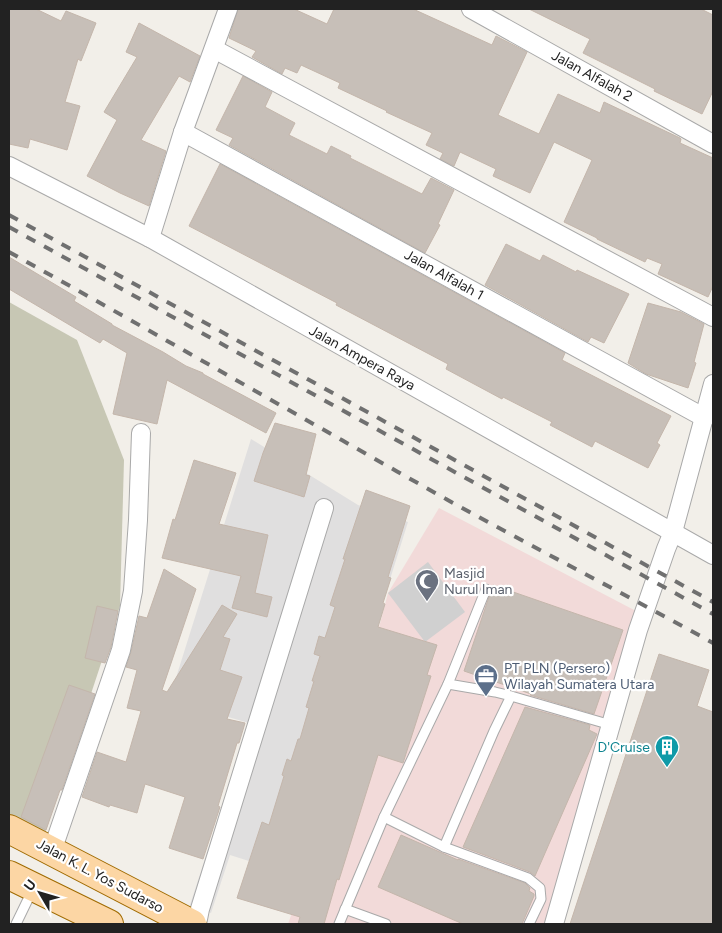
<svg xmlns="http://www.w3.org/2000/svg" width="722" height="933" viewBox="0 0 722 933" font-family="Figtree,sans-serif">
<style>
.residential{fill:#e0dfdf}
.commercial{fill:#f2dad9}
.religious{fill:#d0d0d0}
.construction{fill:#c7c7b4}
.building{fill:#c7bfb8;stroke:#c4b6ab}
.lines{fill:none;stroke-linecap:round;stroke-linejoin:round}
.lane-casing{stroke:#a9a9a9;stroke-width:11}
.street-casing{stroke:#a9a9a9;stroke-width:20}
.primary-casing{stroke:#a06b00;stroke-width:30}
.lane{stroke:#fff;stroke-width:9}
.street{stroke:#fff;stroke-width:18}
.primary{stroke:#fcd6a4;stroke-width:28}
.rail{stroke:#707070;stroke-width:4;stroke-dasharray:10 10;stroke-linecap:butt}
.labels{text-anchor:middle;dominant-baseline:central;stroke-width:4.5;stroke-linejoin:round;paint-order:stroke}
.street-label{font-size:14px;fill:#222;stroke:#fff}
.worship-label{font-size:14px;fill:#5b616d;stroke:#fff;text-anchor:start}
.service-label{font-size:14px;fill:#4e5e75;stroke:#fff;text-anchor:start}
.culture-label{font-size:14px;fill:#0d838f;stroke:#fff;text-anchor:end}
</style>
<rect width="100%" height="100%" fill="#f2efe9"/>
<path class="residential" d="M251,439L358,505L408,522L297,876L230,855L211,913L190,905L249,723L169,700Z"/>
<path class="commercial" d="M439,508L636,611L545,924H288L341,773L388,593Z"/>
<path class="religious" d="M428,562L465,612L425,642L388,593Z"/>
<path class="construction" d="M9,302L77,340L124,460L120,606L44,836L9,820Z"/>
<g class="building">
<path d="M9,9H36L61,21L66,11L96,23L81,61L78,59L65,102L80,106L67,150L30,139L28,148L9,144Z"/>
<path d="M238,9H294L327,24L334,9H413L492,45L496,36L527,52L498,115L539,134L558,94L600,113L604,102L680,138L681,139L680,143L713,158V286L708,297L658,274L662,264L647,258L645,262L597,239V238L564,222L592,160L554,142L530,193L493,176L496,169L460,152L454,166L440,159L443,153L426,145L432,133L386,112L387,111L338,88L340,83L301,65L297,73L285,68L282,74L252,57L256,51L229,38Z"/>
<path d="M529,9H701L713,15V91L702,114L654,91L655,89L583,53L590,39Z"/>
<path d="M139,23L200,56L190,82L179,76L141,140L166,151L149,206L120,193L87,176L117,120L104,112L137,57L126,52Z"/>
<path d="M243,76L272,92L265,107L295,123L289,135L327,154L331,146L351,156L350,158L422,194L431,178L454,190L438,224L440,225L425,253L229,145L233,138L216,130Z"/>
<path d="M220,164L565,353L562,360L671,416L657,443L660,445L648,468L595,441L592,447L550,425L552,422L503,397L502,399L446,369L448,364L336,305L337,303L189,226Z"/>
<path d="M506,244L540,261L543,255L576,272L577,270L629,294L604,343L591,337L588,342L485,285Z"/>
<path d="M9,257L76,297L74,301L112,324V325L163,352L186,366L203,373V374L276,413L266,433L167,380L157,424L113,414L127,353L103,339L100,343L9,289Z"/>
<path d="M648,303L681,312L704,324L694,362L696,363L688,388L646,374L628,363Z"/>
<path d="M275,423L316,434L306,475L310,476L304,497L254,481L263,453Z"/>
<path d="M194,460L236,473L219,524L268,535L255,593L272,597L267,617L232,608L241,576L162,558L173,519L175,520Z"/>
<path d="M366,490L410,506L388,577L391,578L383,603L385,604L378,627L437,645L427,675L431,676L403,763L378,755L339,880L337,879L324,924H298L300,917L237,898L262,822L269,825L284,776L282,775L287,759L291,761L298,739H300L309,708L306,707L314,681H312L320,656L314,654L319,636L325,638L335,607L330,605L345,559H343Z"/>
<path d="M164,569L196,589L162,690L167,692L222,605L237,614L223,637L230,639L220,670L242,677L227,719L245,723L239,743H237L218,806L220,807L203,859L169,848L185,797L145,784L137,813L110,805L109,807L82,797L97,752L126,762L141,711L127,708L137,670L126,667L131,652L139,616L147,618Z"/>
<path d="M493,585L623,630L594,714L530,695L531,694L464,671Z"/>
<path d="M97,606L118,611L111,647L105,663L85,658Z"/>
<path d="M659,654L709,670L697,706L713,712V924H570Z"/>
<path d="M69,685L95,694L62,790H60L46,830L21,817Z"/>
<path d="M525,707L590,725L589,730L597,734L535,876L530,872L463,847Z"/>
<path d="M401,835L458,860V859L525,883L530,888L529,891L534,894V896L522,924H463L378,887Z"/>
</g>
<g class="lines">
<g class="lane-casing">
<g id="lane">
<path d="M511,696L611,725"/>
<path d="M384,817L444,847L528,878L540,888L541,899L529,924"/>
<path d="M444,847L494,731L511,696L495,692L448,684"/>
<path d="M345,909L386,924"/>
<path d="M16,924L32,891"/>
<path d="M339,924L384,817L448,684L486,589"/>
</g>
</g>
<g class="street-casing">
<g id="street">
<path d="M471,9L713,144"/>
<path d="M214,49L713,317"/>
<path d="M183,132L705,418"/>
<path d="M9,166L150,238L713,555"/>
<path d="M150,238L183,132L228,9"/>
<path d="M52,851L121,650L133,591L138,520L141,433"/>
<path d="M197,924L200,909L324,508"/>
<path d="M554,924L638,630L666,549L673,532L713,384"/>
</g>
</g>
<g class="primary-casing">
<g id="primary">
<path d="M9,829L192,924"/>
<path d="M9,875L109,924"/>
</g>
</g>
<use href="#lane" class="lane"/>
<use href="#street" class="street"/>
<use href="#primary" class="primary"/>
<g class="rail">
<path d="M9,215L713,602"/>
<path d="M9,227L713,614"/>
<path d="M9,252C155,333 300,417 446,499C534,548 625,594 713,643"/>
</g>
</g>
<defs>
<g id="mosque-pin" transform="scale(1.25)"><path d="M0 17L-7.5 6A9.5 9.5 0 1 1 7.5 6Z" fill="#6b7280" stroke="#fff"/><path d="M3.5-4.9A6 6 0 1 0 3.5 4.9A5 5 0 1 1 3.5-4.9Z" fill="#fff"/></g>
<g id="office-pin" transform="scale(1.25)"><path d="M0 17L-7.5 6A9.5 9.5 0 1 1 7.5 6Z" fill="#5c6f8a" stroke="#fff"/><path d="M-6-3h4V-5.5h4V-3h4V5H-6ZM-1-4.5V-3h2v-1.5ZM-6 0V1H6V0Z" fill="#fff"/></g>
<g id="building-pin" transform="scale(1.25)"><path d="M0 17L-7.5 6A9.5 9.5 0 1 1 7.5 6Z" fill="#0f9aa8" stroke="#fff"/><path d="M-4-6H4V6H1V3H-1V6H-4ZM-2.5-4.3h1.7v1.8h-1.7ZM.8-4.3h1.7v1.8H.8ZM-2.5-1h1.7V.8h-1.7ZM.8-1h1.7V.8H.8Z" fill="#fff"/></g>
</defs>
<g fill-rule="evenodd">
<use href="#mosque-pin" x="427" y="581"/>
<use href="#office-pin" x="486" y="676"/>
<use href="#building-pin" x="667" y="747"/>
</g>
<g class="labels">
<g class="street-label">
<text transform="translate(592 76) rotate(29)">Jalan Alfalah 2</text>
<text transform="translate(444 275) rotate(29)">Jalan Alfalah 1</text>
<text transform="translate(362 358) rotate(29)">Jalan Ampera Raya</text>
<text transform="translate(100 876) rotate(28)">Jalan K. L. Yos Sudarso</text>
</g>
<g class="worship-label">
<text x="444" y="573">Masjid<tspan x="444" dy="16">Nurul Iman</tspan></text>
</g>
<g class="service-label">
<text x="504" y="668">PT PLN (Persero)<tspan x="504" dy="16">Wilayah Sumatera Utara</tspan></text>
</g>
<g class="culture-label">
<text x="650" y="747">D'Cruise</text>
</g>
</g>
<rect width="722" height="933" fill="none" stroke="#222222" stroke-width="20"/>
<g transform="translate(40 893) rotate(308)" stroke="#ffffff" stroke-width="4" paint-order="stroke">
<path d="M0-4L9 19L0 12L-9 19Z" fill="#222222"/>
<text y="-8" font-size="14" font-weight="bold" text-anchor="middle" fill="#222222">U</text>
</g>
</svg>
